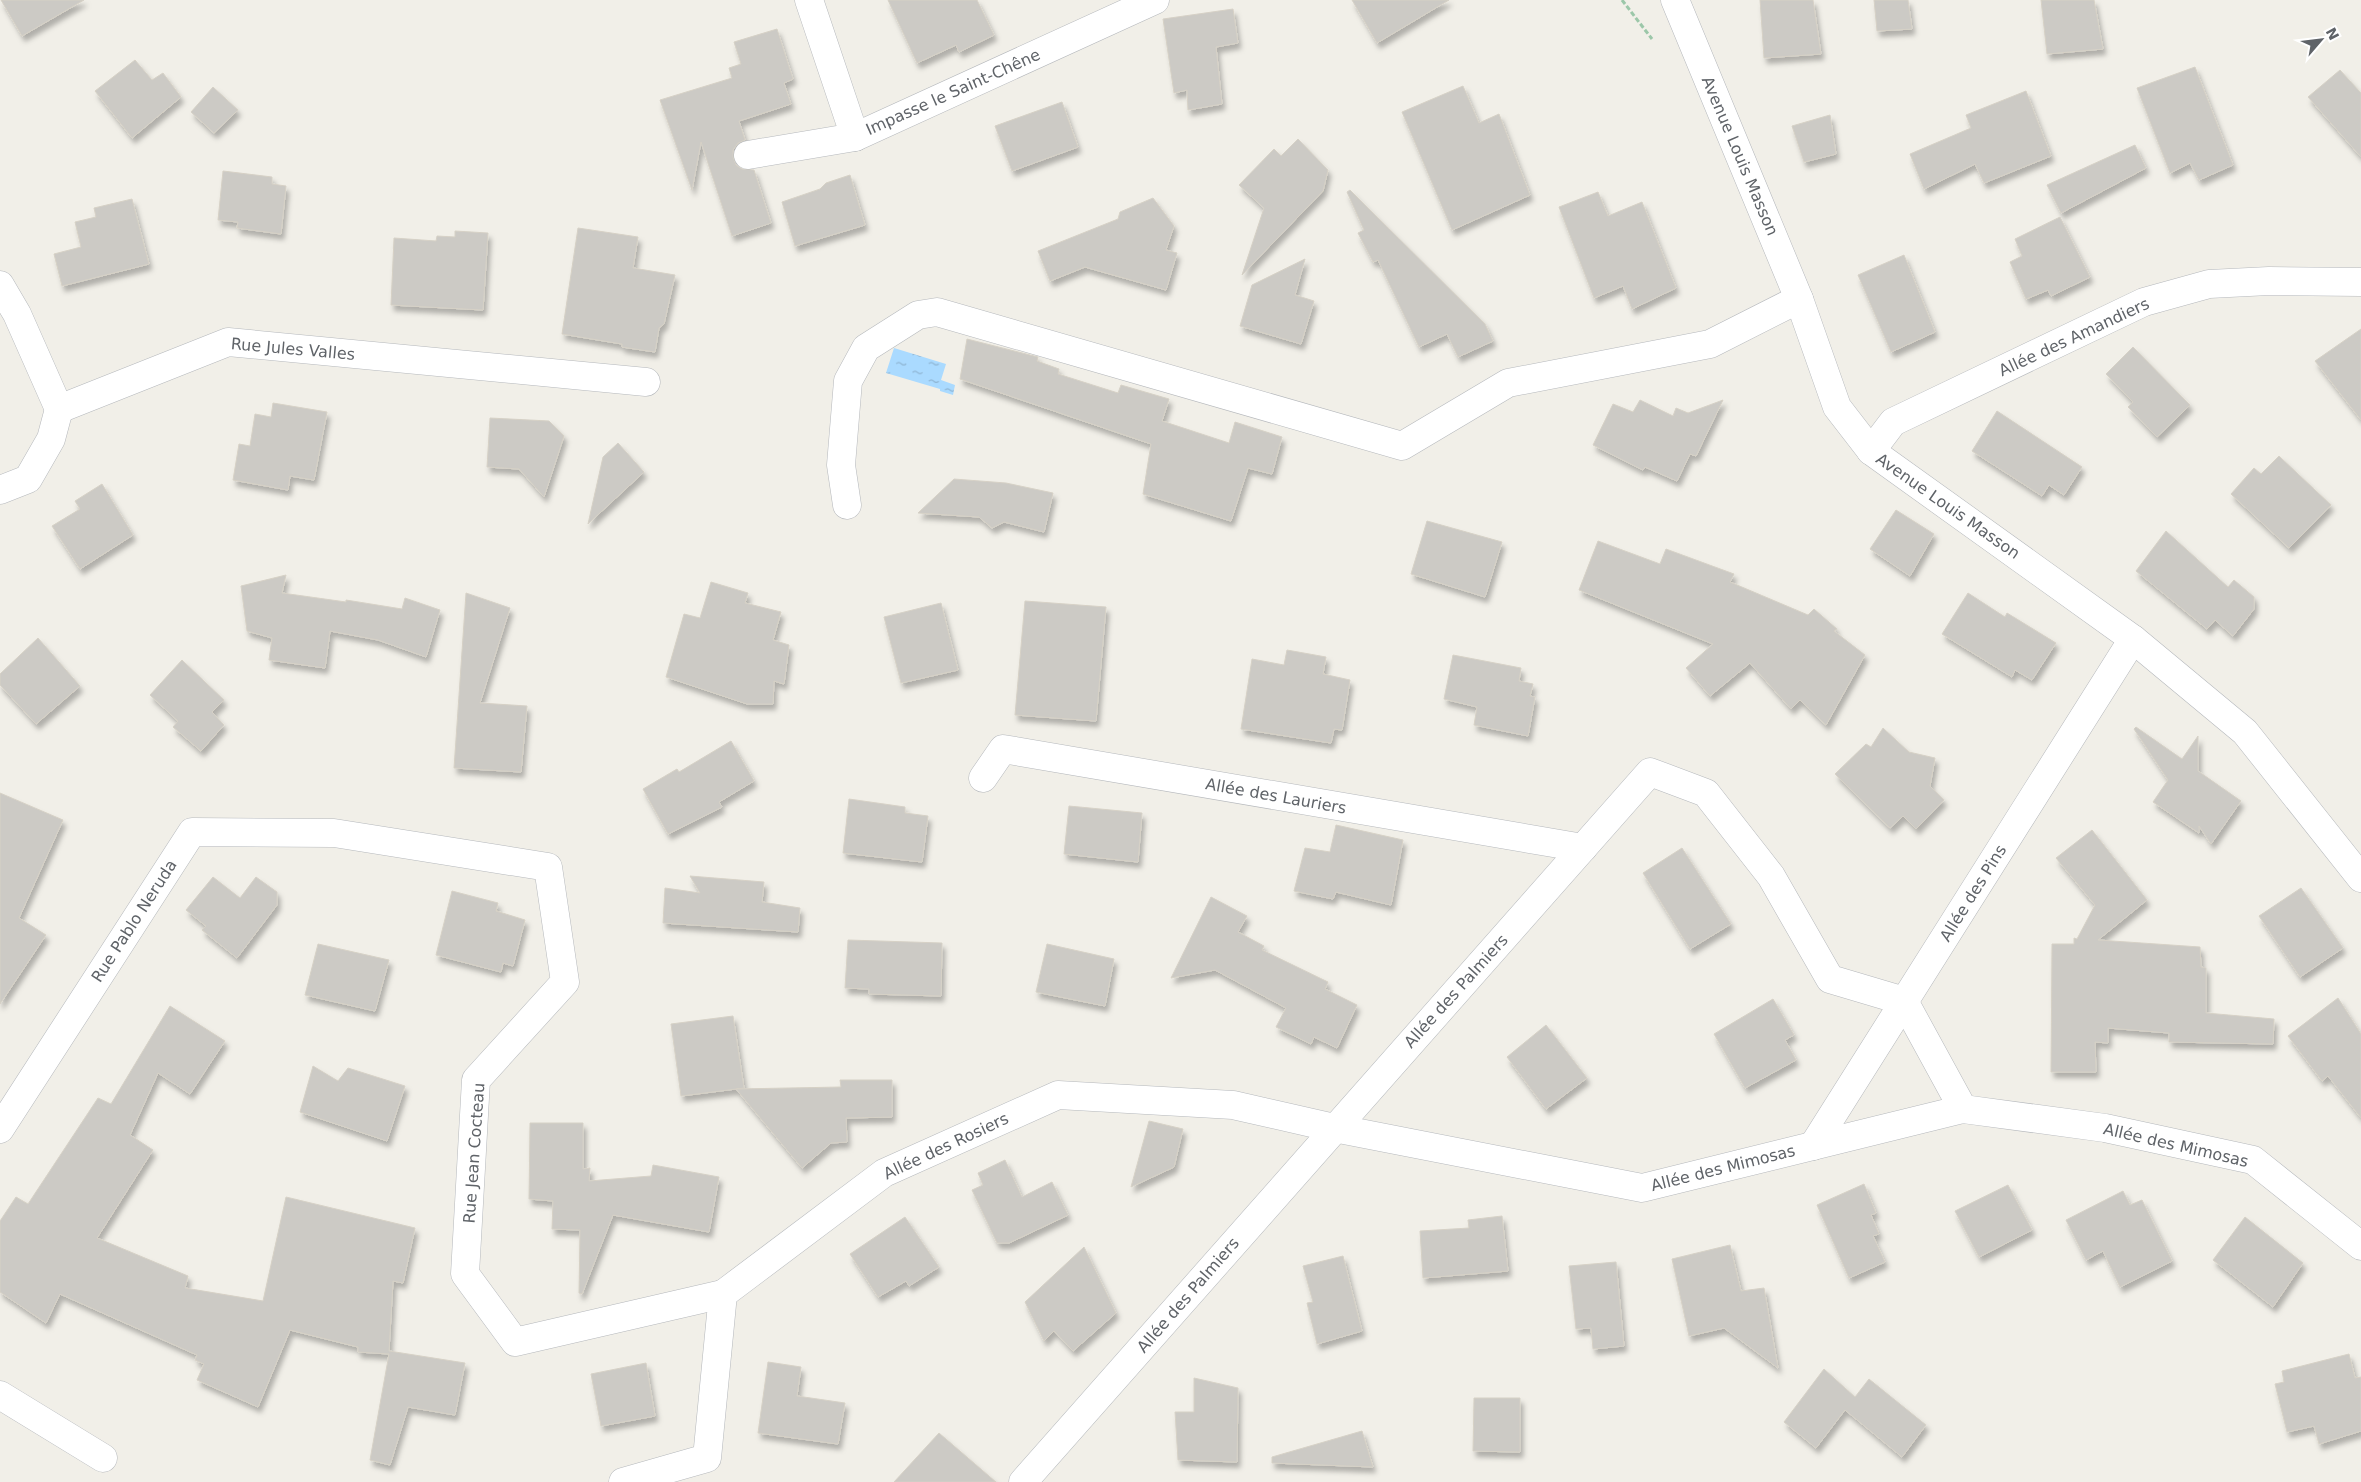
<svg xmlns="http://www.w3.org/2000/svg" width="2361" height="1482" viewBox="0 0 2361 1482" font-family="'DejaVu Sans',sans-serif">
<style>
.water{fill:url(#water-ripples)}
.building{fill:#cccac5;stroke:#d6d1c6;filter:url(#shadow)}
.lines{fill:none;stroke-linecap:round;stroke-linejoin:round}
.minor-casing{stroke:#b5b8bc;stroke-width:29}
.path{stroke:#9cc7a9;stroke-width:3;stroke-dasharray:5 2.5;stroke-linecap:butt}
.minor{stroke:#fff;stroke-width:28}
.labels{text-anchor:middle;dominant-baseline:central;stroke-width:5;stroke-linejoin:round;paint-order:stroke}
.street-label{font-size:16px;fill:#5f6368;stroke:#fff}
</style>
<defs>
<pattern id="water-ripples" width="26" height="14" patternUnits="userSpaceOnUse" patternTransform="scale(1.25)"><rect width="26" height="14" fill="#aadaff"/><path d="M2 4q2-2 4 0t4 0M15 11q2-2 4 0t4 0" fill="none" stroke="#8eb4d2"/></pattern>
<filter id="shadow"><feDropShadow dx="3" dy="5.5" stdDeviation="2.5" flood-color="#0004"/></filter>
</defs>
<rect width="100%" height="100%" fill="#f1efe8"/>
<path class="water" d="M894,348L946,364L941,380L955,385L953,395L940,391V389L886,373Z"/>
<g class="building">
<path d="M1,0H84L22,36Z"/>
<path d="M888,0H977L994,35L959,52L956,45L917,63Z"/>
<path d="M1352,0H1449L1377,43Z"/>
<path d="M1760,0H1813L1821,54L1764,58Z"/>
<path d="M1874,0H1908L1912,29L1877,31Z"/>
<path d="M2041,0H2094L2103,49L2047,54Z"/>
<path d="M1233,9L1238,43L1216,47L1222,104L1188,110L1187,90L1174,93L1163,19Z"/>
<path d="M777,29L793,79L784,83L791,104L739,121L745,140L738,143L733,150V157L736,165L742,169L754,170L771,223L732,236L701,142L692,190L660,100L732,78L729,68L741,64L734,42Z"/>
<path d="M135,60L152,80L163,73L181,97L132,138L95,91Z"/>
<path d="M2195,67L2233,165L2199,180L2190,163L2170,173L2137,88Z"/>
<path d="M2340,70L2361,93V157L2308,97Z"/>
<path d="M1463,86L1479,123L1499,114L1530,195L1452,230L1402,112Z"/>
<path d="M213,87L238,110L214,133L191,112Z"/>
<path d="M2026,91L2051,156L1984,183L1975,164L1924,189L1910,154L1971,128L1966,115Z"/>
<path d="M1062,102L1078,147L1012,171L995,126Z"/>
<path d="M1830,115L1836,154L1804,162L1792,126Z"/>
<path d="M1298,139L1328,170L1323,191L1242,275L1264,208L1239,185L1274,149L1281,156Z"/>
<path d="M2135,145L2146,168L2061,213L2047,185Z"/>
<path d="M223,171L272,177V184L286,186L281,234L237,228L238,222L218,220Z"/>
<path d="M850,175L865,225L795,246L782,202L820,189L826,183Z"/>
<path d="M1350,190L1485,324L1493,341L1458,357L1447,334L1419,347L1378,260L1373,262L1358,233L1364,230L1347,192Z"/>
<path d="M1598,192L1608,216L1642,202L1676,288L1632,309L1623,286L1594,298L1559,207Z"/>
<path d="M1153,198L1174,226L1166,250L1177,253L1166,290L1085,267L1050,281L1038,251L1118,219L1120,212Z"/>
<path d="M132,199L149,264L62,286L54,254L81,247L75,222L96,217L94,208Z"/>
<path d="M2060,217L2090,277L2051,296L2048,290L2026,299L2010,262L2022,256L2015,239Z"/>
<path d="M578,228L638,237L633,268L675,275L664,324L659,328L655,352L622,347V344L562,334Z"/>
<path d="M455,231L488,233L483,310L391,305L394,238L436,241L437,236L455,237Z"/>
<path d="M1904,255L1935,332L1891,352L1858,275Z"/>
<path d="M1305,259L1295,295L1314,301L1301,344L1240,326L1252,285Z"/>
<path d="M2361,329V420L2315,361Z"/>
<path d="M967,339L1038,357L1037,361L1059,369L1058,374L1118,393L1121,385L1169,399L1162,421L1229,443L1235,422L1282,437L1272,474L1248,468L1231,521L1143,494L1151,444L960,379Z"/>
<path d="M2133,347L2190,405L2157,437L2128,407L2133,402L2106,374Z"/>
<path d="M1640,400L1673,416L1676,408L1688,413L1723,400L1696,456L1690,454L1677,481L1645,467L1643,470L1593,445L1613,404L1633,412Z"/>
<path d="M273,403L327,412L314,480L290,476L288,490L233,480L239,444L250,446L255,414L271,417Z"/>
<path d="M1997,411L2082,467L2064,495L2049,485L2042,496L1972,451Z"/>
<path d="M490,418L549,421L564,436L544,497L519,469L487,467Z"/>
<path d="M618,443L644,472L588,524L603,457Z"/>
<path d="M2279,456L2331,505L2289,548L2231,494L2254,468L2261,474Z"/>
<path d="M954,479L1006,483L1053,493L1044,532L1004,522L992,528L979,517L918,513Z"/>
<path d="M102,484L133,535L80,569L52,526L80,509L75,501Z"/>
<path d="M1896,510L1934,534L1910,576L1870,549Z"/>
<path d="M1427,521L1502,542L1485,597L1411,574Z"/>
<path d="M2166,531L2228,587L2234,580L2254,597V609L2233,636L2215,620L2207,629L2136,571Z"/>
<path d="M1598,541L1660,564L1666,549L1734,574L1730,582L1808,615L1814,609L1837,629L1834,631L1865,655L1826,725L1800,700L1791,709L1750,663L1710,696L1686,668L1713,644L1579,590Z"/>
<path d="M286,575L282,593L346,602V600L402,609L405,598L440,610L426,657L378,640L330,631L325,668L269,660L272,638L247,631L241,586Z"/>
<path d="M711,582L748,593L745,603L781,612L773,640L789,645L784,684L774,681L773,704H747L666,677L684,614L700,618Z"/>
<path d="M466,593L510,608L480,703L527,706L521,772L454,768Z"/>
<path d="M1968,593L2005,617L2007,613L2056,643L2032,680L2015,670L2012,677L1942,634Z"/>
<path d="M1025,601L1106,607L1096,721L1015,715Z"/>
<path d="M941,603L958,670L901,683L884,617Z"/>
<path d="M38,638L80,686L36,724L0,685V674Z"/>
<path d="M1287,650L1326,657L1323,674L1350,680L1342,730L1334,729L1331,743L1241,729L1252,659L1284,665Z"/>
<path d="M1453,655L1521,668L1519,681L1533,684L1530,696L1535,697L1528,736L1474,725L1477,707L1444,699Z"/>
<path d="M182,660L224,700L212,712L224,725L201,751L173,727L178,721L150,695Z"/>
<path d="M2136,727L2182,759L2198,736V771L2241,801L2211,844L2199,826V833L2153,802L2168,780L2134,729Z"/>
<path d="M1883,728L1909,752L1935,758L1930,786L1944,800L1916,829L1903,816L1890,828L1835,774L1866,744L1871,747Z"/>
<path d="M731,741L754,781L719,802L722,807L668,834L643,789L677,769L679,772Z"/>
<path d="M0,793L63,820L19,918L46,935L0,1004Z"/>
<path d="M849,799L905,807V813L928,816L922,862L843,853Z"/>
<path d="M1069,806L1142,813L1138,862L1064,854Z"/>
<path d="M1336,825L1403,840L1391,905L1336,892L1333,899L1294,891L1305,848L1330,852Z"/>
<path d="M2092,830L2147,900L2098,940L2200,947L2201,967L2206,968V1013L2274,1019L2273,1044L2169,1042V1033L2108,1028V1043L2095,1042L2096,1072H2051L2052,944H2074V938L2077,939L2095,905L2056,858Z"/>
<path d="M1682,848L1731,924L1690,949L1643,873Z"/>
<path d="M690,876L764,882L762,902L800,908L798,932L663,923L665,888L700,893Z"/>
<path d="M213,877L240,898L256,877L277,892V905L237,958L202,930L206,926L186,910Z"/>
<path d="M2301,888L2343,948L2300,977L2259,916Z"/>
<path d="M452,891L498,903L496,911L525,920L513,966L503,963L501,972L436,955Z"/>
<path d="M1211,897L1247,916L1238,932L1264,946L1262,950L1328,982L1325,989L1357,1005L1337,1048L1314,1037L1311,1044L1276,1027L1286,1008L1215,970L1171,978Z"/>
<path d="M848,940L942,943L941,996L869,994V989L845,988Z"/>
<path d="M318,944L389,960L375,1011L305,995Z"/>
<path d="M1047,944L1114,959L1105,1006L1036,992Z"/>
<path d="M2338,998L2361,1034V1118L2328,1076L2322,1081L2288,1036Z"/>
<path d="M1773,999L1794,1035L1785,1040L1796,1060L1745,1088L1714,1034Z"/>
<path d="M170,1006L225,1041L190,1094L158,1073L130,1135L153,1150L97,1238L188,1276L185,1288L263,1301L286,1197L415,1228L403,1283L393,1281L389,1351L465,1363L455,1415L408,1407L390,1465L370,1460L389,1354L358,1352V1347L290,1330L258,1407L197,1380L204,1364L195,1360L197,1355L60,1294L46,1323L0,1292V1221L16,1197L28,1204L98,1098L111,1104Z"/>
<path d="M733,1016L744,1088L681,1096L671,1024Z"/>
<path d="M1546,1025L1587,1078L1546,1109L1507,1057Z"/>
<path d="M313,1066L338,1081L348,1068L405,1086L387,1141L300,1112Z"/>
<path d="M840,1080H892V1117L846,1118L847,1142L831,1143L802,1168L736,1089L841,1087Z"/>
<path d="M1149,1121L1183,1129L1174,1167L1131,1187Z"/>
<path d="M530,1123H583V1169L590,1168L589,1181L651,1176L653,1165L719,1177L709,1232L613,1215L582,1294L579,1293L580,1230L552,1229L553,1201L529,1199Z"/>
<path d="M1005,1160L1022,1197L1052,1182L1068,1215L1009,1243H997L972,1190L983,1185L978,1173Z"/>
<path d="M1864,1184L1876,1213L1871,1215L1879,1234L1873,1236L1885,1262L1849,1278L1817,1205Z"/>
<path d="M2008,1185L2032,1230L1979,1257L1955,1211Z"/>
<path d="M2123,1191L2130,1205L2142,1200L2172,1261L2120,1287L2103,1251L2086,1260L2066,1220Z"/>
<path d="M1502,1216L1508,1271L1423,1278L1420,1231L1469,1228L1468,1220Z"/>
<path d="M905,1217L939,1267L909,1286L906,1281L878,1297L850,1254Z"/>
<path d="M2245,1217L2303,1263L2273,1307L2213,1260Z"/>
<path d="M1730,1245L1741,1291L1764,1288L1778,1368L1724,1328L1689,1336L1672,1259Z"/>
<path d="M1084,1247L1116,1313L1073,1351L1054,1331L1044,1341L1025,1302Z"/>
<path d="M1343,1256L1362,1331L1317,1344L1307,1303L1313,1302L1303,1266Z"/>
<path d="M1616,1262L1624,1346L1593,1349L1591,1328L1576,1329L1569,1266Z"/>
<path d="M2349,1354L2355,1378L2361,1377V1431L2319,1444L2314,1426L2287,1432L2275,1384L2284,1382L2282,1371Z"/>
<path d="M768,1362L801,1367L797,1396L845,1403L838,1444L758,1433Z"/>
<path d="M646,1363L655,1416L601,1426L591,1374Z"/>
<path d="M1824,1369L1855,1397L1869,1379L1926,1425L1902,1457L1845,1410L1816,1448L1784,1422Z"/>
<path d="M1194,1378L1238,1388L1237,1462L1178,1460L1175,1412H1194Z"/>
<path d="M1474,1398H1520V1452L1473,1451Z"/>
<path d="M1362,1431L1373,1467L1272,1463V1457Z"/>
<path d="M939,1433L996,1482H894Z"/>
</g>
<g class="lines">
<g class="minor-casing">
<g id="minor">
<path d="M809,0L855,137L1155,0"/>
<path d="M1675,0L1799,299L1837,407L1871,451L2133,639L2245,732L2361,878"/>
<path d="M748,155L855,137"/>
<path d="M0,285L17,314L59,409"/>
<path d="M59,409L228,342L646,382"/>
<path d="M1871,451L1893,422L2144,302L2209,284L2269,281L2361,282"/>
<path d="M0,490L28,479L51,439L59,409"/>
<path d="M847,505L841,465L848,381L866,348L918,315L937,312L1402,446L1508,383L1710,344L1799,299"/>
<path d="M983,778L1003,749L1583,848"/>
<path d="M0,1129L192,832L334,833L548,867L565,982L476,1080L465,1274L515,1342L723,1294"/>
<path d="M1813,1146L2133,639"/>
<path d="M0,1395L103,1458"/>
<path d="M623,1482L707,1458L723,1294L884,1173L1058,1095L1233,1105L1334,1128L1642,1188L1963,1109"/>
<path d="M1023,1482L1650,772L1706,793L1771,876L1830,979L1904,1001L1963,1109L2105,1128L2253,1160L2361,1246"/>
</g>
</g>
<path class="path" d="M1622,0L1652,39"/>
<use href="#minor" class="minor"/>
</g>
<g class="labels">
<g class="street-label">
<text transform="translate(953 92) rotate(-24)">Impasse le Saint-Chêne</text>
<text transform="translate(1740 156) rotate(67)">Avenue Louis Masson</text>
<text transform="translate(2074 337) rotate(-25)">Allée des Amandiers</text>
<text transform="translate(293 349) rotate(5)">Rue Jules Valles</text>
<text transform="translate(1948 506) rotate(35)">Avenue Louis Masson</text>
<text transform="translate(1276 796) rotate(10)">Allée des Lauriers</text>
<text transform="translate(1973 893) rotate(-58)">Allée des Pins</text>
<text transform="translate(134 921) rotate(-57)">Rue Pablo Neruda</text>
<text transform="translate(1456 991) rotate(-48)">Allée des Palmiers</text>
<text transform="translate(2176 1145) rotate(13)">Allée des Mimosas</text>
<text transform="translate(946 1146) rotate(-25)">Allée des Rosiers</text>
<text transform="translate(474 1153) rotate(-86)">Rue Jean Cocteau</text>
<text transform="translate(1723 1168) rotate(-14)">Allée des Mimosas</text>
<text transform="translate(1188 1295) rotate(-49)">Allée des Palmiers</text>
</g>
</g>
<g transform="translate(2321 40) rotate(62)" stroke="#ffffff" stroke-width="4" paint-order="stroke">
<path d="M0-4L9 19L0 12L-9 19Z" fill="#5f6368"/>
<text y="-8" font-size="14" font-weight="bold" text-anchor="middle" fill="#5f6368">N</text>
</g>
</svg>
